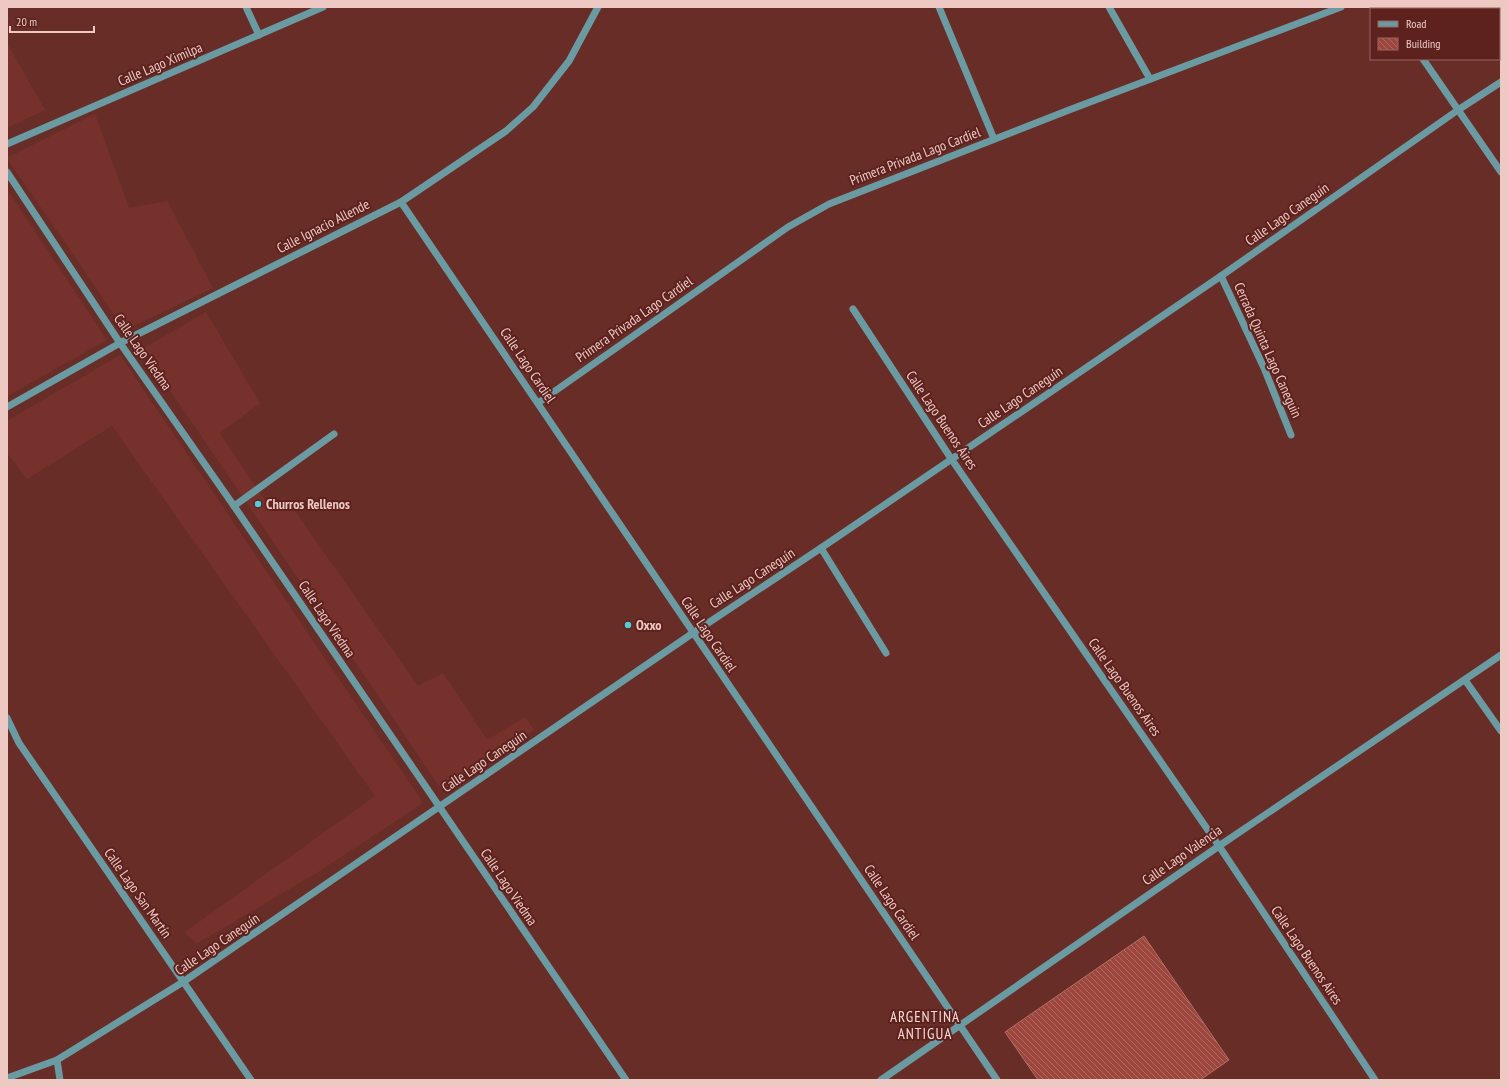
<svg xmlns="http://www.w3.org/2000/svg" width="1508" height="1087" viewBox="0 0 1508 1087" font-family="'PT Sans Narrow',sans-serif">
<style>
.built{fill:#76312c}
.building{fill:url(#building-back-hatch);stroke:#b26e66}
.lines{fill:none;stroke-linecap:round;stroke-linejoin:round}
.minor{stroke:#6a9ba2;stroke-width:7}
.poi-dot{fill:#53cbda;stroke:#5d221e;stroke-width:1.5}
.labels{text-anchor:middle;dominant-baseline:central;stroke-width:4;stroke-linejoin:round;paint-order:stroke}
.street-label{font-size:14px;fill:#eec8c3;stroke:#5d221e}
.poi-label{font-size:14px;font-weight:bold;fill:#eec8c3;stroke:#5d221e;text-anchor:start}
.neighbourhood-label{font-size:15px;letter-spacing:1px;fill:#fadbd7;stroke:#5d221e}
</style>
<defs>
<pattern id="building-back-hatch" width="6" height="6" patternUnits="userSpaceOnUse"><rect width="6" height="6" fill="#9d463e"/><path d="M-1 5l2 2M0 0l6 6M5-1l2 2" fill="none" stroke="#b06861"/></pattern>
</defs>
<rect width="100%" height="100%" fill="#692d28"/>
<g class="built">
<path d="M7,43L45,110L7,128Z"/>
<path d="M95,114L129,208L167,201L213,288L125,330L7,158Z"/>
<path d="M7,189L107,340L7,396Z"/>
<path d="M206,312L260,403L220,433L270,508L285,497L418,686L443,673L487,740L525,717L534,730L442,790L142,349Z"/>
<path d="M120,355L423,803L315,874L196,944L185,932L375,796L112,426L27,479L7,453V421Z"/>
</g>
<path class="building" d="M1144,936L1229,1060L1200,1080H1038L1005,1032Z"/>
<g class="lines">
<g class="minor">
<path d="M246,7L259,35"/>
<path d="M939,7L994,139"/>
<path d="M1109,7L1150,79"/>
<path d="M1386,7L1388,9"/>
<path d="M1423,59L1501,172"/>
<path d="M7,144L323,7"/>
<path d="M7,172L120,343L234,506L626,1080"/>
<path d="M401,202L997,1080"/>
<path d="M1221,276L1264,368L1291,435"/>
<path d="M853,309L952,460L1219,846L1375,1080"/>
<path d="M538,403L788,227L829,204L1069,110L1341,7"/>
<path d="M7,407L120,343L401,202L506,131L533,107L569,61L598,7"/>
<path d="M234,506L334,434"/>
<path d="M821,548L886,653"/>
<path d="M1465,680L1501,731"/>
<path d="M7,718L19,743L251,1080"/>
<path d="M57,1060L60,1080"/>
<path d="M7,1078L57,1060L183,982L693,633L821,548L1221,276L1458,110L1501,82"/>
<path d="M881,1080L1219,846L1501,655"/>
</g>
</g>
<g class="poi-dot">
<circle cx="258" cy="504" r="4"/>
<circle cx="628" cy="625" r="4"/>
</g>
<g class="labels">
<g class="street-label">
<text transform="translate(160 64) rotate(-23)">Calle Lago Ximilpa</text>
<text transform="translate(915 156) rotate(-21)">Primera Privada Lago Cardiel</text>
<text transform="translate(1287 214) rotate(-35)">Calle Lago Caneguín</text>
<text transform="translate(323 226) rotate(-27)">Calle Ignacio Allende</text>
<text transform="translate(634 319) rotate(-35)">Primera Privada Lago Cardiel</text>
<text transform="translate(1268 350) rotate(66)">Cerrada Quinta Lago Caneguin</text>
<text transform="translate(143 352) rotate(55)">Calle Lago Viedma</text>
<text transform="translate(528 365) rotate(56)">Calle Lago Cardiel</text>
<text transform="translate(1020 397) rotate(-34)">Calle Lago Caneguín</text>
<text transform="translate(942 420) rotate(56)">Calle Lago Buenos Aires</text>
<text transform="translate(752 578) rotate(-33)">Calle Lago Caneguín</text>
<text transform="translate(327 619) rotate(56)">Calle Lago Viedma</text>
<text transform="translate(709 634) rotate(56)">Calle Lago Cardiel</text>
<text transform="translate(1125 687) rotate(55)">Calle Lago Buenos Aires</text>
<text transform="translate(484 761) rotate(-34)">Calle Lago Caneguín</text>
<text transform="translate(1182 855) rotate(-35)">Calle Lago Valencia</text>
<text transform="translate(509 887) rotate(56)">Calle Lago Viedma</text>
<text transform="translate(138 893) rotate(55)">Calle Lago San Martín</text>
<text transform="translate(892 902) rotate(56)">Calle Lago Cardiel</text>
<text transform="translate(217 944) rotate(-34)">Calle Lago Caneguín</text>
<text transform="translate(1307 955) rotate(56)">Calle Lago Buenos Aires</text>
</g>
<g class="poi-label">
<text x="266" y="504">Churros Rellenos</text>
<text x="636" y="625">Oxxo</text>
</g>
<g class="neighbourhood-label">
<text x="925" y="1016">ARGENTINA<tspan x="925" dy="17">ANTIGUA</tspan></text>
</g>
</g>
<rect width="1508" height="1087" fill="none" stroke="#eec8c3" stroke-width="16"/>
<rect x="1370" y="8" width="130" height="52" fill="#5d221e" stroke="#976460"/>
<rect x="1378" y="21" width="20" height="6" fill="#6a9ba2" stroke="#976460"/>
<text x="1406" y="28" font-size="12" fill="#eec8c3">Road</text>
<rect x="1378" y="38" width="20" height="12" fill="url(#building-back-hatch)" stroke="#976460"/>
<text x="1406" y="48" font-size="12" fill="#eec8c3">Building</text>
<path d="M10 26v6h84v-6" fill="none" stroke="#eec8c3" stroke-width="2"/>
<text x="16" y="26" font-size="12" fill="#eec8c3" stroke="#5d221e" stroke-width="3" paint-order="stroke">20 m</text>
</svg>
